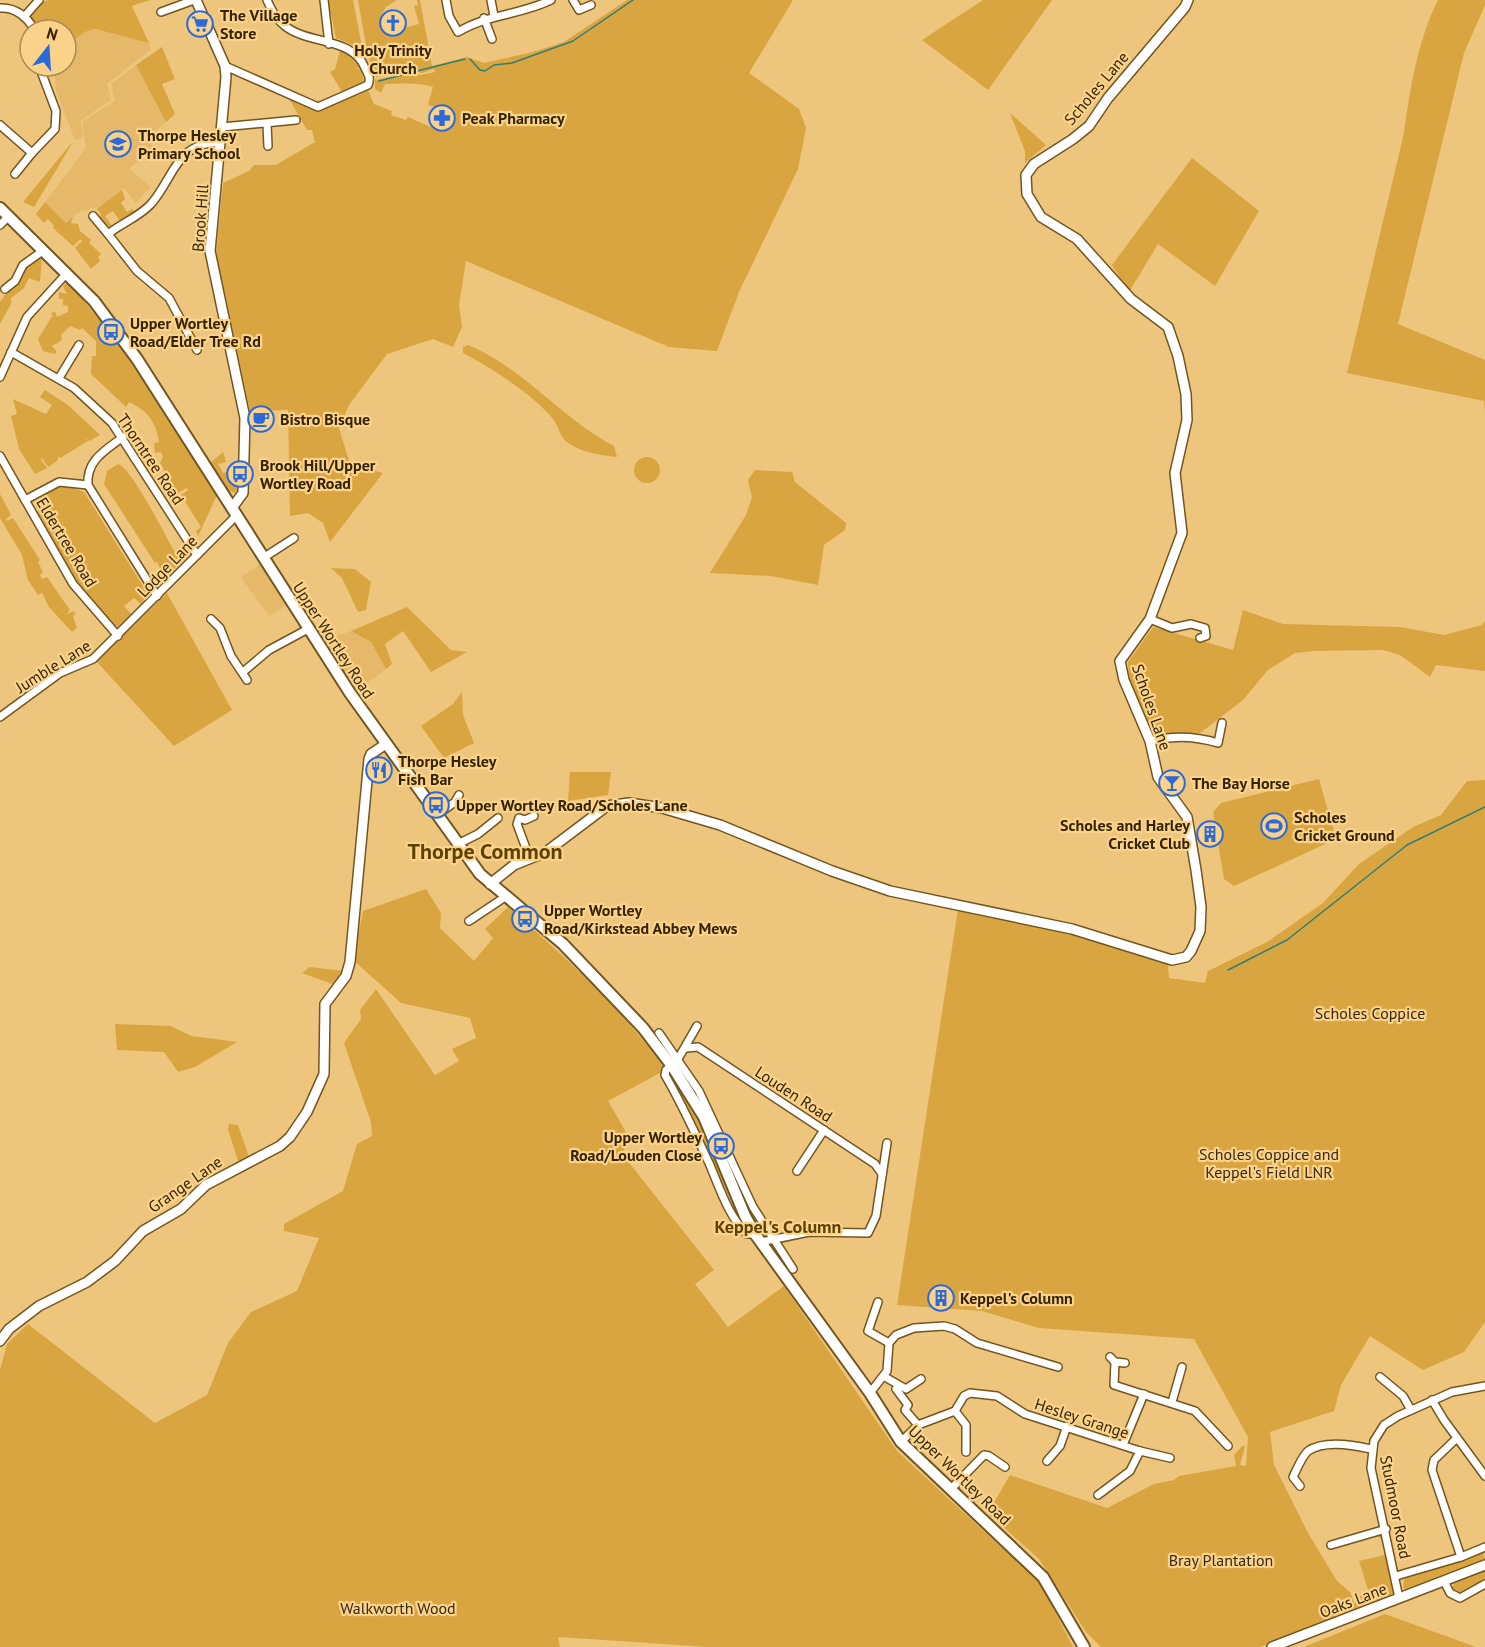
<svg xmlns="http://www.w3.org/2000/svg" width="1485" height="1647" viewBox="0 0 1485 1647" font-family="'PT Sans',sans-serif">
<style>
.built{fill:#e5b969}
.green{fill:#d9a541}
.lines{fill:none;stroke-linecap:round;stroke-linejoin:round}
.stream{stroke:#2e7e79;stroke-width:1.5}
.street-casing{stroke:#72561f;stroke-width:10}
.secondary-casing{stroke:#72561f;stroke-width:12}
.primary-casing{stroke:#72561f;stroke-width:14}
.street{stroke:#fff;stroke-width:7}
.secondary{stroke:#fff;stroke-width:9}
.primary{stroke:#fff;stroke-width:10}
.labels{text-anchor:middle;dominant-baseline:central;stroke-width:4.5;stroke-linejoin:round;paint-order:stroke}
.poi-label{font-size:16px;font-weight:bold;fill:#342405;stroke:#fbd28a;text-anchor:start}
.street-label{font-size:16px;fill:#342405;stroke:#fbd28a}
.park-label{font-size:16px;fill:#352812;stroke:#fbd28a}
.neighbourhood-label{font-size:18px;font-weight:bold;fill:#5d4203;stroke:#fbd28a}
.district-label{font-size:22px;font-weight:bold;fill:#5d4203;stroke:#fbd28a}
</style>
<rect width="100%" height="100%" fill="#eec57d"/>
<g class="built">
<path d="M102,29L149,43L151,49L107,84L111,100L80,121L83,135L81,139L75,140L56,91L55,74L58,66H66V45L87,31Z"/>
<path d="M136,65L166,122L147,139L154,148L129,169L151,187L136,203L124,188L97,209L91,207L85,212L82,210L66,223L45,202L86,148L82,122L115,101L111,84Z"/>
<path d="M260,564L286,605L269,616L241,577Z"/>
<path d="M351,631L371,642L386,669L355,692L322,642Z"/>
</g>
<g class="green">
<path d="M48,0H150L132,6L149,43L96,29L87,31L66,45V30H40L31,19V13L40,3Z"/>
<path d="M328,0H353L363,52L360,48L336,38Z"/>
<path d="M358,0H397L386,7L381,16H385L389,32L419,24L414,6L418,5L417,0H420L432,66L467,57L484,63L533,52L564,42L627,0H793L749,73L799,109L806,128L798,169L739,292L717,351L669,347L466,261L459,305L462,327L453,347L433,339L387,354L349,405L339,428L350,464L383,473L330,542L323,523L308,513L290,516L288,410L250,411L216,254L223,183L249,171L254,165H276L315,142L312,130H307L288,97L323,109L348,95L355,96L368,90L374,104L392,111L391,115L406,120L408,117L431,127L445,124L449,111L428,105L433,87C416,82 403,84 385,84L381,93L375,89V80L413,72L420,75L435,72L434,69L422,73L413,70L376,77L367,51Z"/>
<path d="M983,0H1052L988,90L922,40Z"/>
<path d="M1438,0H1485V5L1464,53L1398,324L1485,360V412L1484,401L1347,373L1404,133C1410,88 1418,40 1438,0Z"/>
<path d="M162,47L175,79L162,84L175,114L166,122L136,65Z"/>
<path d="M340,51C351,54 358,57 361,69L354,68L361,70L364,81L361,87L342,92L330,72L335,69Z"/>
<path d="M1010,113L1046,145L1025,163V151Z"/>
<path d="M73,142L34,207L23,202L69,146Z"/>
<path d="M1192,158L1259,211L1215,286L1158,244L1129,292L1112,265Z"/>
<path d="M122,190L125,199L121,203L127,212L132,209L135,212L120,221L113,211L105,216L112,226H108L100,218L101,214L97,209Z"/>
<path d="M45,202L66,223L73,217L71,223L78,224L80,231L91,240L89,243L101,254L98,257L100,261L91,269L75,248L82,241L80,239L73,246L53,228L54,226L48,219L44,223L36,214Z"/>
<path d="M42,256L40,282L29,278L24,288L10,299L12,302L0,324V302L25,268Z"/>
<path d="M65,284H70L111,334L114,333L218,493L198,536L196,531L201,527L181,495L188,490L186,488L178,493L160,463L163,457L161,452L155,453L154,443L159,442C156,422 148,411 129,402L126,407L91,374L92,356H96V341L82,328L80,330L70,326L61,335L62,340L52,346L57,352L55,354L43,351L38,339L53,315L51,313L55,312L57,317L68,312V306L63,305V299H59V292L67,294L63,286Z"/>
<path d="M468,345C524,368 561,418 614,446L617,457C599,455 584,453 568,443C560,438 559,427 553,419C534,395 490,367 463,353V347Z"/>
<path d="M45,390L69,406L100,435L89,441L83,435L88,441L60,458L59,456L57,461L48,467L42,458L41,460L47,468L35,474L19,449L11,416L17,414L13,399L46,414L52,405L40,397Z"/>
<path d="M223,452L226,462L218,464L223,473L233,470L234,464L240,461L239,487L235,493L227,490L210,463Z"/>
<circle cx="647" cy="470" r="13"/>
<path d="M118,464C132,468 164,534 176,554L189,548L187,555L159,585L151,581L163,575L157,562L155,563L104,484L107,471Z"/>
<path d="M755,470L792,472L795,482L846,523L845,530L824,545L818,585L771,576L710,573L746,515L752,497L748,480Z"/>
<path d="M59,486H69L84,492L148,594L141,604L134,598L124,606L131,614L119,626H114L79,586L38,513L43,494Z"/>
<path d="M0,494L11,515L6,519L7,521L13,518L40,560L38,562L43,572L40,575L42,579L47,577L70,610L66,615L73,611L76,614L73,616L77,628L72,632L49,607L42,593L38,595L28,580L22,555L0,518Z"/>
<path d="M331,568L355,569L371,582L366,610L358,612L342,578Z"/>
<path d="M167,593L232,710L174,746L96,661Z"/>
<path d="M407,607L451,650L467,652L431,672L403,631L385,644L392,664L386,669L371,642L351,631Z"/>
<path d="M1243,610L1283,624L1400,627L1444,635L1482,625L1485,621V671L1436,665L1430,677L1400,655L1383,650L1313,651L1295,653L1268,670L1243,700L1200,733L1154,737L1129,681L1128,662L1153,627L1233,650Z"/>
<path d="M462,692L463,715L474,743L444,758L421,726L453,704Z"/>
<path d="M570,772H611L608,795L568,801Z"/>
<path d="M1319,779L1336,839L1234,886L1224,879L1213,812L1221,803Z"/>
<path d="M1485,780V1322L1464,1352L1423,1370L1370,1336L1341,1385L1334,1411L1270,1432L1274,1465L1308,1533L1337,1581L1350,1592L1354,1603L1359,1604V1596L1369,1593L1359,1561L1385,1555L1383,1540L1375,1535L1379,1533L1386,1536L1396,1593L1380,1602L1378,1601L1260,1647H1101L1086,1632L1039,1559L988,1513L1010,1475L1107,1508L1154,1484L1174,1480L1179,1476L1236,1466L1234,1455L1242,1446H1245L1240,1465L1246,1466L1248,1437L1194,1339L1039,1328L982,1311L897,1305L958,909L1060,930L1168,964L1169,978L1205,983L1208,971L1267,942L1323,903L1359,864L1413,827L1441,815L1467,781Z"/>
<path d="M426,889L441,913L440,928L474,961L493,938L485,929L508,907C564,956 619,1006 663,1066L660,1073L608,1101L626,1132L623,1155L714,1270L695,1284L728,1327L784,1286L897,1451L1041,1584L1073,1647H708L558,1637L560,1647H0V1370L7,1344L28,1324L155,1423L207,1395L228,1343L251,1312L297,1291L319,1238L284,1231V1224L343,1191L357,1144L372,1136L371,1122L344,1043L361,1019L360,1010L376,989L435,1075L459,1061L452,1049L476,1038L470,1018L401,1003L353,960L363,911Z"/>
<path d="M310,967L343,971L335,985L302,973Z"/>
<path d="M115,1024L170,1026L192,1036L237,1042L195,1067L178,1072L164,1052L117,1050Z"/>
<path d="M671,1071L694,1103L743,1224C717,1175 697,1124 669,1076Z"/>
<path d="M229,1124L238,1125L249,1157L238,1161L228,1129Z"/>
<path d="M1483,1552L1485,1560L1406,1591L1403,1587L1405,1576Z"/>
<path d="M1485,1568V1581L1462,1596L1452,1590L1455,1580Z"/>
<path d="M1385,1614L1476,1647H1304Z"/>
</g>
<g class="lines">
<g class="stream">
<path d="M470,59L480,70L485,71L494,65L512,63L573,41L633,0"/>
<path d="M417,71L465,59"/>
<path d="M379,81L414,72"/>
<path d="M1228,970L1287,940L1407,845L1485,807"/>
</g>
<g class="street-casing">
<g id="street">
<path d="M324,0L329,44"/>
<path d="M446,0L449,16L458,32C488,14 520,15 551,0"/>
<path d="M491,0L494,16"/>
<path d="M573,0L579,10L591,5"/>
<path d="M0,8C15,7 28,17 34,30"/>
<path d="M161,12L194,0"/>
<path d="M24,17L39,0"/>
<path d="M484,18L492,39"/>
<path d="M225,66L318,107L368,85C371,78 368,74 365,68C353,37 309,45 285,26C276,19 272,11 267,0"/>
<path d="M267,124L268,146"/>
<path d="M0,125L32,153L55,129L56,111L39,66"/>
<path d="M222,127L296,120"/>
<path d="M15,174L32,153"/>
<path d="M93,216L108,234"/>
<path d="M0,225L9,216"/>
<path d="M5,289L15,281L23,265L44,250"/>
<path d="M197,350L169,298L137,271L108,234C122,223 139,217 151,204C175,176 175,143 221,142"/>
<path d="M11,352L74,388L112,423L197,555"/>
<path d="M0,377L27,317L67,273"/>
<path d="M59,378L79,345"/>
<path d="M0,456L73,584L118,636"/>
<path d="M88,485L157,596"/>
<path d="M25,500L59,482L88,485C86,460 106,450 123,437"/>
<path d="M263,558L294,538"/>
<path d="M211,619L220,628L231,656L247,680"/>
<path d="M1150,619L1172,628L1191,624L1205,628L1206,636L1200,638"/>
<path d="M243,672L269,650L308,629"/>
<path d="M0,717L60,673L93,659L237,515"/>
<path d="M1150,741C1174,735 1195,736 1218,743L1222,723"/>
<path d="M437,815L455,802L459,795"/>
<path d="M458,844L478,834L498,818"/>
<path d="M530,859L517,824L519,818L525,820L534,816"/>
<path d="M469,921L505,897"/>
<path d="M697,1026L678,1059L666,1070L665,1075C682,1104 695,1133 709,1163C719,1186 728,1216 747,1234H755"/>
<path d="M659,1033L699,1091L753,1207L793,1269"/>
<path d="M686,1048L698,1047L875,1164L882,1174"/>
<path d="M797,1171L824,1130"/>
<path d="M761,1242L809,1232L868,1233L876,1216L887,1143"/>
<path d="M878,1302L868,1331L889,1343"/>
<path d="M1110,1357L1115,1362L1125,1363"/>
<path d="M1115,1362L1114,1385L1195,1411L1228,1446"/>
<path d="M885,1377L906,1389L921,1379"/>
<path d="M1380,1377L1403,1396L1411,1410"/>
<path d="M896,1389L908,1405L905,1410L918,1425"/>
<path d="M870,1393L887,1371L889,1343L896,1335L914,1328L944,1326L955,1329L977,1343L1058,1367"/>
<path d="M1432,1400L1444,1420L1485,1476"/>
<path d="M1172,1402L1182,1367"/>
<path d="M955,1411L966,1425V1452"/>
<path d="M1457,1438L1434,1460L1432,1470L1461,1557"/>
<path d="M901,1442L918,1425L955,1411L964,1396L970,1393L997,1396L1025,1414L1140,1451L1170,1458"/>
<path d="M1123,1445L1144,1394"/>
<path d="M1047,1461L1060,1446L1067,1426"/>
<path d="M1300,1486L1293,1477C1297,1469 1302,1456 1308,1451C1324,1440 1354,1445 1371,1449"/>
<path d="M951,1489L984,1455L989,1456L1005,1467"/>
<path d="M1098,1495L1130,1471L1140,1451"/>
<path d="M1331,1545L1386,1529"/>
<path d="M1396,1576L1461,1557L1485,1547"/>
<path d="M1444,1581L1450,1593L1460,1598L1485,1584"/>
<path d="M1399,1598L1371,1468L1374,1441L1384,1425L1398,1416L1452,1392L1485,1386"/>
</g>
</g>
<g class="secondary-casing">
<g id="secondary">
<path d="M196,0L225,66L226,77L210,251L245,418L243,493L232,508"/>
<path d="M490,884L514,865L546,852L607,806L629,803L662,808L720,825L832,871L890,891L1072,929L1172,960L1186,957L1191,951L1200,931L1201,907L1196,870L1187,817L1158,777L1150,741L1124,680L1120,661L1150,619L1182,533L1175,473L1187,420L1186,394L1178,356L1168,327L1131,299L1077,239L1041,217L1027,194L1026,175L1034,164L1073,139L1089,126L1108,98L1185,7L1188,0"/>
<path d="M0,1341L9,1329L39,1306L87,1282L115,1261L143,1231L181,1209L206,1185L280,1146L290,1137L307,1112L324,1074L325,1004L346,976L350,962L369,759L371,754L386,744"/>
<path d="M1272,1647L1485,1565"/>
</g>
</g>
<g class="primary-casing">
<path id="primary" d="M0,208L94,301L137,359L350,693L480,874L563,944L643,1028L672,1066L704,1117L745,1216L755,1234L870,1393L901,1442L1043,1577L1084,1647"/>
</g>
<use href="#street" class="street"/>
<use href="#secondary" class="secondary"/>
<use href="#primary" class="primary"/>
</g>
<defs>
<g id="church-ring" transform="scale(1.35)"><circle r="9.5" fill="#fbd28a" stroke="#2c6ad8" stroke-width="1.5"/><path d="M-1.2-6h2.4v3.5h3.3v2.4h-3.3V6h-2.4V-.1h-3.3v-2.4h3.3Z" fill="#2c6ad8"/></g>
<g id="supermarket-ring" transform="scale(1.35)"><circle r="9.5" fill="#fbd28a" stroke="#2c6ad8" stroke-width="1.5"/><path d="M-6-5.5h2.5l.6 2H6L4.5 2H-2.5L-4.4-4H-6ZM-1.5 3.2a1.3 1.3 0 1 0 .1 0ZM3 3.2a1.3 1.3 0 1 0 .1 0Z" fill="#2c6ad8"/></g>
<g id="pharmacy-ring" transform="scale(1.35)"><circle r="9.5" fill="#fbd28a" stroke="#2c6ad8" stroke-width="1.5"/><path d="M-2-6h4v4h4v4h-4v4h-4v-4h-4v-4h4Z" fill="#2c6ad8"/></g>
<g id="school-ring" transform="scale(1.35)"><circle r="9.5" fill="#fbd28a" stroke="#2c6ad8" stroke-width="1.5"/><path d="M0-5L7-2L0 1L-7-2ZM-4 1L0 2.5L4 1V4Q0 6-4 4Z" fill="#2c6ad8"/></g>
<g id="bus-ring" transform="scale(1.35)"><circle r="9.5" fill="#fbd28a" stroke="#2c6ad8" stroke-width="1.5"/><path d="M-5-6H5V4H4V6H2V4H-2V6H-4V4H-5ZM-3.5-4V0h7V-4ZM-3.5 1.2v1.5H-2V1.2ZM2 1.2v1.5H3.5V1.2Z" fill="#2c6ad8"/></g>
<g id="cafe-ring" transform="scale(1.35)"><circle r="9.5" fill="#fbd28a" stroke="#2c6ad8" stroke-width="1.5"/><path d="M-5.5-4.5H6V0H3Q3 3.5 0 3.5H-2.5Q-5.5 3.5-5.5 0ZM3-3.2v2h1.7v-2ZM-6 4.5H4V6H-6Z" fill="#2c6ad8"/></g>
<g id="restaurant-ring" transform="scale(1.35)"><circle r="9.5" fill="#fbd28a" stroke="#2c6ad8" stroke-width="1.5"/><path d="M-5-6h1v4h1v-4h1v4h1v-4h1v5L-1.5 .5V6h-2V.5L-5-1ZM5-6V6H3V1.5H1.5Q1.5-4 5-6Z" fill="#2c6ad8"/></g>
<g id="bar-ring" transform="scale(1.35)"><circle r="9.5" fill="#fbd28a" stroke="#2c6ad8" stroke-width="1.5"/><path d="M-6-5H6L.8 .8V4.5H3.5V6h-7V4.5H-.8V.8Z" fill="#2c6ad8"/></g>
<g id="stadium-ring" transform="scale(1.35)"><circle r="9.5" fill="#fbd28a" stroke="#2c6ad8" stroke-width="1.5"/><path d="M0-5a6.5 5 0 1 0 0 10a6.5 5 0 1 0 0-10ZM-3.5-1.8h7v3.6h-7Z" fill="#2c6ad8"/></g>
<g id="building-ring" transform="scale(1.35)"><circle r="9.5" fill="#fbd28a" stroke="#2c6ad8" stroke-width="1.5"/><path d="M-4-6H4V6H1V3H-1V6H-4ZM-2.5-4.3h1.7v1.8h-1.7ZM.8-4.3h1.7v1.8H.8ZM-2.5-1h1.7V.8h-1.7ZM.8-1h1.7V.8H.8Z" fill="#2c6ad8"/></g>
</defs>
<g fill-rule="evenodd">
<use href="#church-ring" x="393" y="23"/>
<use href="#supermarket-ring" x="200" y="24"/>
<use href="#pharmacy-ring" x="442" y="118"/>
<use href="#school-ring" x="118" y="144"/>
<use href="#bus-ring" x="111" y="332"/>
<use href="#cafe-ring" x="261" y="419"/>
<use href="#bus-ring" x="240" y="474"/>
<use href="#restaurant-ring" x="379" y="770"/>
<use href="#bar-ring" x="1172" y="783"/>
<use href="#bus-ring" x="436" y="805"/>
<use href="#stadium-ring" x="1274" y="826"/>
<use href="#building-ring" x="1210" y="834"/>
<use href="#bus-ring" x="525" y="919"/>
<use href="#bus-ring" x="721" y="1146"/>
<use href="#building-ring" x="941" y="1298"/>
</g>
<g class="labels">
<g class="poi-label">
<text x="220" y="15">The Village<tspan x="220" dy="18">Store</tspan></text>
<text x="393" y="50" text-anchor="middle">Holy Trinity<tspan x="393" dy="18">Church</tspan></text>
<text x="462" y="118">Peak Pharmacy</text>
<text x="138" y="135">Thorpe Hesley<tspan x="138" dy="18">Primary School</tspan></text>
<text x="130" y="323">Upper Wortley<tspan x="130" dy="18">Road/Elder Tree Rd</tspan></text>
<text x="280" y="419">Bistro Bisque</text>
<text x="260" y="465">Brook Hill/Upper<tspan x="260" dy="18">Wortley Road</tspan></text>
<text x="398" y="761">Thorpe Hesley<tspan x="398" dy="18">Fish Bar</tspan></text>
<text x="1192" y="783">The Bay Horse</text>
<text x="456" y="805">Upper Wortley Road/Scholes Lane</text>
<text x="1294" y="817">Scholes<tspan x="1294" dy="18">Cricket Ground</tspan></text>
<text x="1190" y="825" text-anchor="end">Scholes and Harley<tspan x="1190" dy="18">Cricket Club</tspan></text>
<text x="544" y="910">Upper Wortley<tspan x="544" dy="18">Road/Kirkstead Abbey Mews</tspan></text>
<text x="702" y="1137" text-anchor="end">Upper Wortley<tspan x="702" dy="18">Road/Louden Close</tspan></text>
<text x="960" y="1298">Keppel's Column</text>
</g>
<g class="street-label">
<text transform="translate(1096 88) rotate(-50)">Scholes Lane</text>
<text transform="translate(200 218) rotate(-86)">Brook Hill</text>
<text transform="translate(151 459) rotate(56)">Thorntree Road</text>
<text transform="translate(67 542) rotate(59)">Eldertree Road</text>
<text transform="translate(167 566) rotate(-46)">Lodge Lane</text>
<text transform="translate(334 640) rotate(57)">Upper Wortley Road</text>
<text transform="translate(53 666) rotate(-32)">Jumble Lane</text>
<text transform="translate(1152 707) rotate(71)">Scholes Lane</text>
<text transform="translate(794 1094) rotate(33)">Louden Road</text>
<text transform="translate(185 1184) rotate(-35)">Grange Lane</text>
<text transform="translate(1082 1418) rotate(18)">Hesley Grange</text>
<text transform="translate(960 1475) rotate(44)">Upper Wortley Road</text>
<text transform="translate(1396 1507) rotate(79)">Studmoor Road</text>
<text transform="translate(1353 1600) rotate(-21)">Oaks Lane</text>
</g>
<g class="park-label">
<text x="1370" y="1013">Scholes Coppice</text>
<text x="1269" y="1154">Scholes Coppice and<tspan x="1269" dy="18">Keppel's Field LNR</tspan></text>
<text x="1221" y="1560">Bray Plantation</text>
<text x="398" y="1608">Walkworth Wood</text>
</g>
<g class="neighbourhood-label">
<text x="778" y="1226">Keppel's Column</text>
</g>
<g class="district-label">
<text x="485" y="851">Thorpe Common</text>
</g>
</g>
<g transform="translate(48 48) rotate(17)"><circle r="28" fill="#fbd28a" stroke="#ab8c55" stroke-width="1.5"/>
<path d="M0-4.5L10 22L0 15L-10 22Z" fill="#2c6ad8"/>
<text y="-9" font-size="16" font-weight="bold" text-anchor="middle" fill="#342405">N</text>
</g>
</svg>
